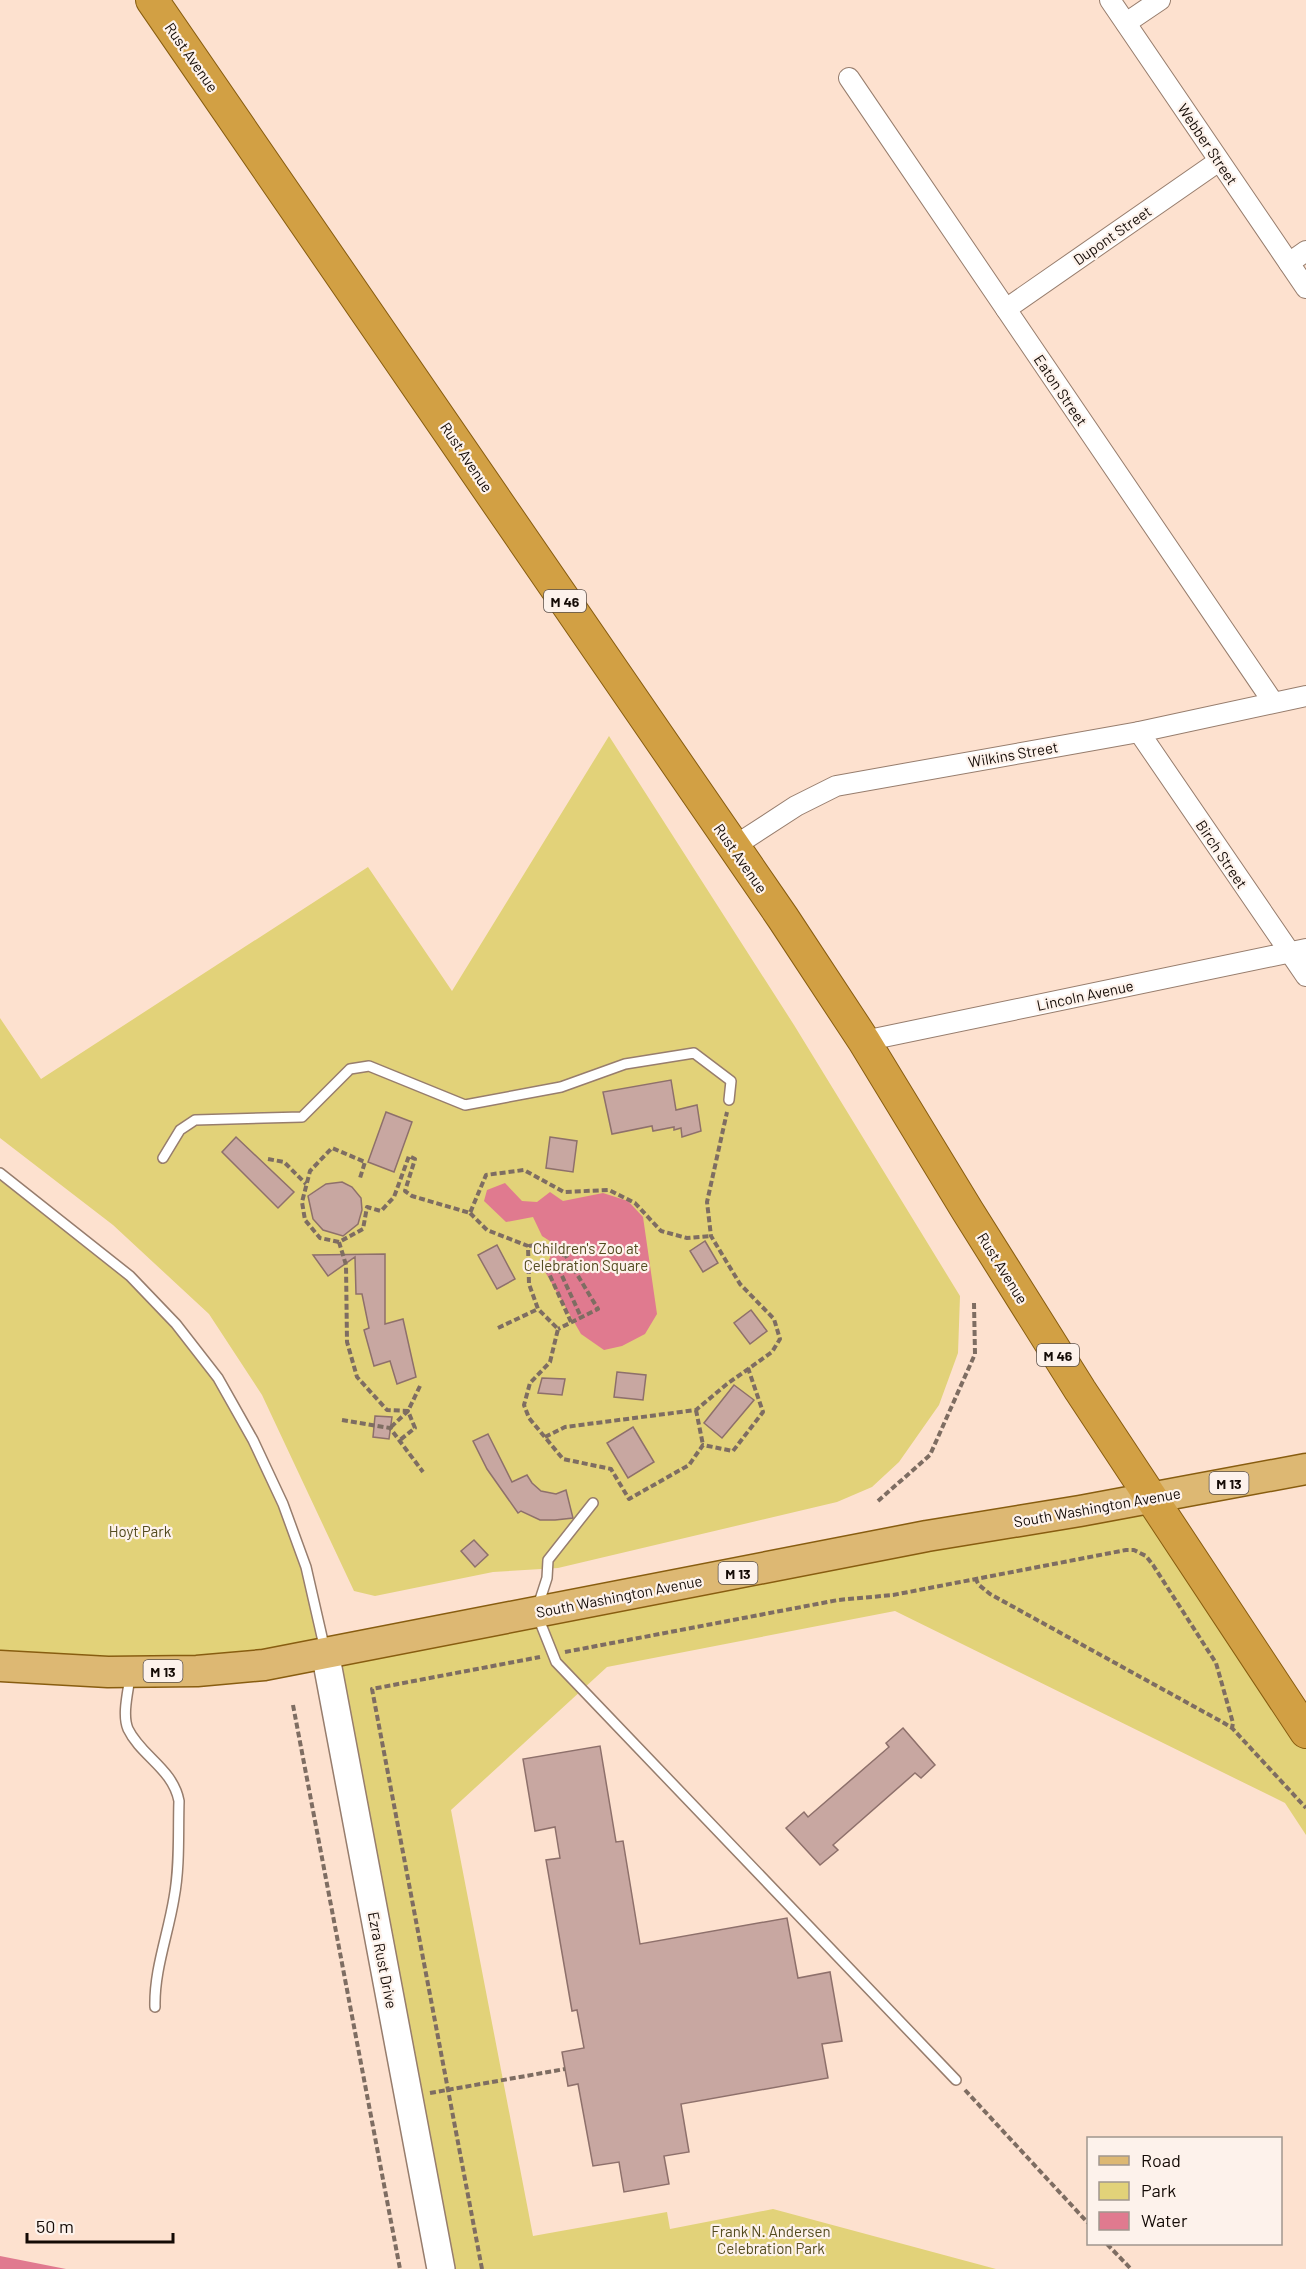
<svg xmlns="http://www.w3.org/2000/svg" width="1306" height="2269" viewBox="0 0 1306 2269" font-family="Barlow,sans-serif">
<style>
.green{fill:#e2d279}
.water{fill:#e07a8f}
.building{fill:#c8a7a1;stroke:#8e706b;stroke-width:1.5}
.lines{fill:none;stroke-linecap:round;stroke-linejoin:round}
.service-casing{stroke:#977d6d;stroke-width:12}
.minor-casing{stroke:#977d6d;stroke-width:22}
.secondary-casing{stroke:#977d6d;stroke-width:30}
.primary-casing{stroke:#885d10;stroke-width:33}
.trunk-casing{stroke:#885d10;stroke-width:34}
.path{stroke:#7e6d62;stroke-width:4;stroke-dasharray:6 3;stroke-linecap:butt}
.service{stroke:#fff;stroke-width:9}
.minor{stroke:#fff;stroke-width:20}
.secondary{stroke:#fff;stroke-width:27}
.primary{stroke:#ddb873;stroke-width:30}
.trunk{stroke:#d2a044;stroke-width:32}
.labels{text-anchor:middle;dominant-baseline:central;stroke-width:4.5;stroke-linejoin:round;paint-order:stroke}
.shield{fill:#fdf2eb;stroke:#5a504b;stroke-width:1.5}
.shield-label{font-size:14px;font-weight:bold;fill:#140b06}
.street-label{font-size:15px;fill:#140b06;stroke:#fdf2eb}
.park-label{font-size:15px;fill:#534b1f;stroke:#fdf2eb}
</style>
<rect width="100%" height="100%" fill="#fde1cf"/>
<g class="green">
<path d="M609,736L794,1025L960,1296L958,1353L939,1405L899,1462L872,1487L837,1502L558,1568L493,1572L375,1596L354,1591L262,1395L209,1314L113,1225L0,1138V1018L41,1079L368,867L452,991Z"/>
<path d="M0,1173L130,1276L218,1378L253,1440L306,1567L325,1652L1152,1498L1306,1732V1835L1285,1803L895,1611L607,1667L451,1810L533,2236L667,2212L670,2229L773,2209L996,2269H441L325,1652L0,1666Z"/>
</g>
<g class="water">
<path d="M505,1183L522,1201L537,1202L550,1192L563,1201L603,1193L628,1201L643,1217L657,1314L645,1334L622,1346L604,1350L581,1334L544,1270L556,1245L542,1236L533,1217L506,1222L484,1201L487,1190Z"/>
<path d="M0,2256L66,2269H0Z"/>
</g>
<g class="building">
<path d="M671,1080L676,1110L697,1105L701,1131L682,1137L681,1128L674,1130V1127L653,1131L652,1126L612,1134L603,1092Z"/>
<path d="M386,1112L412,1122L394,1172L368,1162Z"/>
<path d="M236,1137L294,1192L278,1208L222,1152Z"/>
<path d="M550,1137L577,1141L573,1172L546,1168Z"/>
<path d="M342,1182L352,1187L361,1198L362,1210L358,1224L343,1236L323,1230L313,1219L308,1196L326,1184Z"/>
<path d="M705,1241L718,1263L703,1272L690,1251Z"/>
<path d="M497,1245L515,1279L497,1289L478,1255Z"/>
<path d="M385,1254V1324L403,1319L416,1377L397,1384L390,1361L374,1366L364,1330L369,1328L362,1294H356L355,1257L328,1276L313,1255Z"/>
<path d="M751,1310L767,1331L750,1344L734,1323Z"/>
<path d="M617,1372L646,1375L643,1400L614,1397Z"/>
<path d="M542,1378L565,1379L562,1395L538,1393Z"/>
<path d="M734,1385L754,1400L722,1438L704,1423Z"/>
<path d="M375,1416L392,1417L389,1439L373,1437Z"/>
<path d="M633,1427L654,1462L628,1478L607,1443Z"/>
<path d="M488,1434L512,1482L527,1475L532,1483L541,1491L556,1494L566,1490L573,1518L555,1520H540L521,1511L518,1513L487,1469L473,1441Z"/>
<path d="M474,1540L488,1555L475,1567L461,1551Z"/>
<path d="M903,1728L935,1765L921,1778L915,1773L833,1845L838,1850L820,1865L786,1828L804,1812L808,1817L889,1747L886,1743Z"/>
<path d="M600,1746L616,1842L623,1841L640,1944L787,1918L798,1978L830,1972L842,2041L822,2044L828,2078L681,2104L689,2152L664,2156L669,2184L624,2192L619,2162L593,2166L578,2084L568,2086L562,2052L584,2048L577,2010L572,2011L546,1860L560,1858L555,1827L535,1831L523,1759Z"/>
</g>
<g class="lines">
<g class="service-casing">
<g id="service">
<path d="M163,1158L180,1130L195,1120L302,1117L350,1069L369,1066L465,1105L561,1087L625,1064L694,1053L731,1081L729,1100"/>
<path d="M0,1173L130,1276L176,1324L218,1378L253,1440L283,1504L306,1567L325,1650"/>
<path d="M593,1503L548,1560L547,1578L536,1612L556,1662L956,2080"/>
<path d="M130,1677C128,1692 122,1715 128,1729C141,1756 173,1769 179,1801C178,1833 180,1866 174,1898C168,1935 154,1970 155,2007"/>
</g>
</g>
<g class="minor-casing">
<g id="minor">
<path d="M1110,0L1306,288"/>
<path d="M1126,23L1160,0"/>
<path d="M849,78L1273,702"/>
<path d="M1289,263L1306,251"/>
<path d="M1006,309L1219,161"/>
<path d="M1139,732L1306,976"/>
<path d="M733,847L796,806L836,786L1139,732L1306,696"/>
<path d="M864,1041L1306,949"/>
</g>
</g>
<g class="secondary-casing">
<path id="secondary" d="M325,1652L441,2269"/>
</g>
<g class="primary-casing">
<path id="primary" d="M0,1666L108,1672L197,1671L264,1665L927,1536L1080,1511L1306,1469"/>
</g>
<g class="trunk-casing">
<path id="trunk" d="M152,0L783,918L864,1041L967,1210L1080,1390L1306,1732"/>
</g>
<g class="path">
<path d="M268,1159L284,1162L306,1184"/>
<path d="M470,1213L487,1230L528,1246L529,1284L538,1309L558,1329L550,1362L530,1383L524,1405L529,1418L563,1459L611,1469L629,1499L689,1465L703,1445L733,1451L763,1412L748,1368"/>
<path d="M339,1242L320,1238L305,1220L302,1202L310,1171L332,1148L365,1162L360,1178"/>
<path d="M529,1246L540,1244L566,1256L598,1309L558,1329"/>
<path d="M571,1322L547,1269L557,1265L581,1317"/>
<path d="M498,1328L538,1309"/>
<path d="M420,1386L408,1411L387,1410L357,1377L347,1342L346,1265L339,1242L363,1229L367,1207L381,1211L394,1197L409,1156L415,1159L405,1191L412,1196L470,1213L486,1175L524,1170L564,1192L609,1190L635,1203L661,1231L687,1238L711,1236"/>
<path d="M696,1410L703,1445"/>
<path d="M342,1420L390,1428L423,1472"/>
<path d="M391,1427L408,1411L415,1428L400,1440"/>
<path d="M545,1437L565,1427L696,1410L727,1384L772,1352L780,1339L774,1319L740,1284L711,1236L707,1202L727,1112"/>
<path d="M878,1501L930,1455L975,1354L974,1303"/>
<path d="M975,1578L979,1585L990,1594L1224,1723L1232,1728L1306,1808"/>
<path d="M565,1652L838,1600L893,1595L1126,1550H1134L1146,1556L1153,1565L1216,1663L1233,1723L1232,1728"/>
<path d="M293,1705L400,2269"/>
<path d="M965,2090L1088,2223"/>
<path d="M430,2093L565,2069"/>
<path d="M1107,2244L1131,2269"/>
<path d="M482,2269L372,1689L540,1657"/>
</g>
<use href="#service" class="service"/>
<use href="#minor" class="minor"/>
<use href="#secondary" class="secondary"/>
<use href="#primary" class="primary"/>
<use href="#trunk" class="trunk"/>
</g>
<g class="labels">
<g class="shield">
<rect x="544" y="590" width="42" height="22" rx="4.5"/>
<rect x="1037" y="1344" width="42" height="22" rx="4.5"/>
<rect x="1209.5" y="1472" width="39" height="22" rx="4.5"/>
<rect x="718.5" y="1562" width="39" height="22" rx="4.5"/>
<rect x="143.5" y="1660" width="39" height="22" rx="4.5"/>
</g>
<g class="shield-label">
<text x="565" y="601">M 46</text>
<text x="1058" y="1355">M 46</text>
<text x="1229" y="1483">M 13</text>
<text x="738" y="1573">M 13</text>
<text x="163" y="1671">M 13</text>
</g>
<g class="street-label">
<text transform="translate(192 57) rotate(55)">Rust Avenue</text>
<text transform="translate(1208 144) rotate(56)">Webber Street</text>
<text transform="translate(1112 235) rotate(-35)">Dupont Street</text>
<text transform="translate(1061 390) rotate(56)">Eaton Street</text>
<text transform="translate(467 457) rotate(56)">Rust Avenue</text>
<text transform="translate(1013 754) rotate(-10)">Wilkins Street</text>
<text transform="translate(1222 854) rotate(56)">Birch Street</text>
<text transform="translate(741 858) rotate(55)">Rust Avenue</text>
<text transform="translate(1085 995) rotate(-12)">Lincoln Avenue</text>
<text transform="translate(1003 1268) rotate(58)">Rust Avenue</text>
<text transform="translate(1097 1507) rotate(-10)">South Washington Avenue</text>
<text transform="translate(619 1596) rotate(-11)">South Washington Avenue</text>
<text transform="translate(383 1960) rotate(79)">Ezra Rust Drive</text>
</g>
<g class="park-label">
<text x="586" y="1248">Children's Zoo at<tspan x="586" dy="17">Celebration Square</tspan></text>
<text x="140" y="1531">Hoyt Park</text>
<text x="771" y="2231">Frank N. Andersen<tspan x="771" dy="17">Celebration Park</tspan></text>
</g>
</g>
<rect x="1087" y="2137" width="195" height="108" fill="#fdf2eb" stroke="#a0968f" stroke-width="1.5"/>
<rect x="1099" y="2156" width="30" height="9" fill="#ddb873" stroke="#a0968f" stroke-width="1.5"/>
<text x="1141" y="2167" font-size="18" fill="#140b06">Road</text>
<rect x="1099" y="2182" width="30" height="18" fill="#e2d279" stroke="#a0968f" stroke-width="1.5"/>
<text x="1141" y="2197" font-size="18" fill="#140b06">Park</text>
<rect x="1099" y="2212" width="30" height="18" fill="#e07a8f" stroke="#a0968f" stroke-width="1.5"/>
<text x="1141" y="2227" font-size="18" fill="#140b06">Water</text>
<path d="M27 2233v9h146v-9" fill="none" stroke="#140b06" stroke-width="3"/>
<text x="36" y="2233" font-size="18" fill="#140b06" stroke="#fdf2eb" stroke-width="4.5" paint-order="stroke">50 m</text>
</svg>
